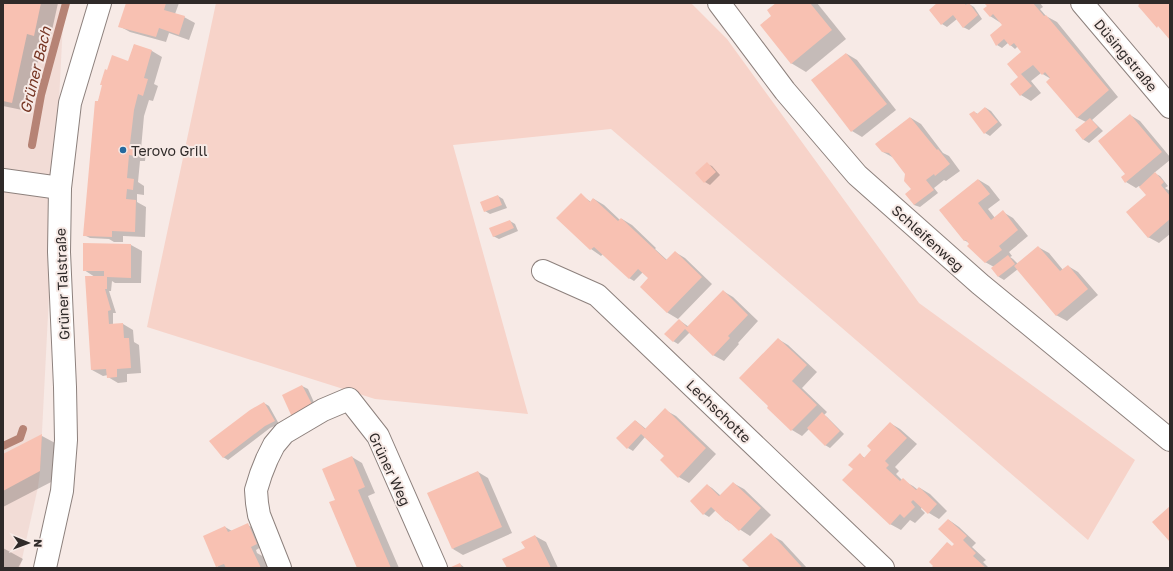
<svg xmlns="http://www.w3.org/2000/svg" width="1173" height="571" viewBox="0 0 1173 571" font-family="'Golos Text',sans-serif">
<style>
.built{fill:#f2dcd6}
.green{fill:#f7d3c9}
.shadow{fill:#0003}
.lines{fill:none;stroke-linecap:round;stroke-linejoin:round}
.stream{stroke:#b68375;stroke-width:8}
.building{fill:#f8c1b2}
.minor-casing{stroke:#8d817d;stroke-width:24}
.major-casing{stroke:#8d817d;stroke-width:24}
.minor{stroke:#fff;stroke-width:22}
.major{stroke:#fff;stroke-width:22}
.poi-dot{fill:#25699e;stroke:#f7eae6;stroke-width:1.5}
.labels{text-anchor:middle;dominant-baseline:central;stroke-width:4;stroke-linejoin:round;paint-order:stroke}
.street-label{font-size:14px;fill:#2f2a29;stroke:#f7eae6}
.poi-label{font-size:14px;fill:#2f2a29;stroke:#f7eae6;text-anchor:start}
.water-label{font-size:15px;font-style:italic;fill:#763523;stroke:#f7eae6}
</style>
<rect width="100%" height="100%" fill="#f7eae6"/>
<path class="built" d="M3,3H64L40,471L38,487L20,568H3Z"/>
<path class="green" d="M216,3H691L727,39L919,303L1135,460L1088,540L611,129L453,145L528,414L375,399L147,327Z"/>
<g class="shadow">
<path d="M3,3H58L49,44L42,42L27,111L3,106Z"/>
<path d="M127,3H179L175,14L184,17L195,23L189,40L169,33L166,42L130,32L119,26Z"/>
<path d="M778,3H817L846,39L806,72L791,63L773,17Z"/>
<path d="M939,3H966L967,5L969,4L974,7L982,19L969,30L963,27L957,19L947,27L942,24Z"/>
<path d="M985,3H1040L1043,7L1040,9L1046,16L1057,22L1118,97L1092,120L1103,131L1089,143L1084,140L1076,131L1086,122L1078,118L1047,82L1051,79L1041,73L1031,81L1041,93L1031,101L1021,95L1020,77L1023,52L1018,46L1015,49L1008,43L1002,48L997,45L1004,25L990,16L988,6Z"/>
<path d="M134,45L152,51L162,57L154,84L158,86L153,101L149,100L144,116L141,149L146,151L145,161H140L138,182L144,186V195L137,194V202L146,207L145,237L123,236V242H114L109,239L90,238L84,235L98,102L108,71L129,62Z"/>
<path d="M847,54L857,60L896,110L862,137L852,131Z"/>
<path d="M986,108L991,111L1002,125L990,136L985,133L974,112L978,114Z"/>
<path d="M1130,115L1140,121L1170,157V160L1154,173L1160,176L1168,186L1165,188L1170,191V234L1159,243L1148,237V195L1139,186L1136,188L1126,182Z"/>
<path d="M911,118L921,124L943,153L949,156L960,171L946,181L944,180L934,188L938,193L920,207L914,205L912,189L906,174L894,158L883,152Z"/>
<path d="M707,164L712,166L720,175L710,185L705,182Z"/>
<path d="M979,180L989,186L1000,200L988,209L995,218L1003,212L1013,218L1028,236L1009,252L1012,256L1010,257L1013,259L1018,264L1038,247L1049,253L1063,270L1068,266L1078,272L1098,295L1067,321L1056,315L1018,269L1004,280L999,277L992,268L994,267L985,262L971,244L964,240Z"/>
<path d="M581,195L591,202L594,199L604,205L620,220L622,219L632,225L656,248L655,249L667,260L675,252L685,258L712,284L678,319L668,313L641,287L649,278L643,272L634,281L629,278L603,254L601,256L591,249L557,218Z"/>
<path d="M498,196L503,199L507,208L490,214L485,211Z"/>
<path d="M510,221L515,224L518,231L499,239L493,236Z"/>
<path d="M84,244L131,245L142,251L141,283H115L112,281L111,291H109L116,313H113V324H123L133,330L134,342L139,345L141,373L127,374V382L118,383L108,377V375L103,376L92,370L95,277L84,270Z"/>
<path d="M723,291L733,297L758,321L738,343L739,344L724,361L713,355L690,332L678,344L673,341L679,320L689,327Z"/>
<path d="M778,339L788,345L817,372L802,388L827,412L824,415L827,417L844,434L830,448L825,445L809,429L802,436L792,430L768,407Z"/>
<path d="M302,386L308,389L317,409L283,396Z"/>
<path d="M264,403L269,406L279,424L270,428L228,460L223,457Z"/>
<path d="M665,410L676,416L716,454L689,483L679,477L665,456L645,437L633,451L628,448L636,421L646,429Z"/>
<path d="M890,423L900,429L917,444L895,467L899,471L896,474L902,480L913,486L918,490L920,488L930,494L947,511L939,519L929,513L922,507L921,509L925,513L915,523L910,520L901,530L890,524L854,469L860,455L865,458L872,450Z"/>
<path d="M42,436L57,444L55,480L3,507V455Z"/>
<path d="M352,457L362,463L375,493L368,496L399,568H358L336,500Z"/>
<path d="M478,472L488,478L512,533L463,555L453,549Z"/>
<path d="M733,483L744,489L771,515L750,536L727,521L716,510L709,517L704,514L707,485L712,488L721,496Z"/>
<path d="M949,520L959,527L976,543L972,547L986,560L983,562L989,568H932L955,544Z"/>
<path d="M248,525L253,528L261,547L256,550L257,553L264,557L268,568H220L217,566L225,527L232,531Z"/>
<path d="M771,535L782,541L807,568H751Z"/>
<path d="M535,536L546,542L558,568H508L526,549Z"/>
<path d="M3,548L23,559L18,568H3Z"/>
<path d="M460,564L465,568H451Z"/>
</g>
<g class="lines">
<g class="stream">
<path d="M32,145L41,95L66,3"/>
<path d="M3,446L20,438L23,429"/>
</g>
</g>
<g class="building">
<path d="M3,3H41L34,36L27,34L12,103L3,101Z"/>
<path d="M126,3H166L164,10L185,16L179,35L159,28L156,37L118,27Z"/>
<path d="M776,3H810L832,30L791,64L760,25L771,16L767,10Z"/>
<path d="M937,3H964L966,5L969,3L978,15L963,28L953,15L941,25L929,10Z"/>
<path d="M984,3H1033L1044,16L1046,15L1109,90L1077,118L1046,82L1050,78L1045,72L1042,75L1033,65L1021,74L1032,86L1020,96L1010,84L1018,77L1007,64L1021,52L1014,43L1010,46L1004,39L996,46L990,35L1002,25L993,14L990,17L983,9L987,6Z"/>
<path d="M1138,3H1170V40L1158,26L1157,28L1138,6L1139,5Z"/>
<path d="M134,44L152,50L144,78L148,79L143,96L138,94L134,110L130,144H135V156L129,155L127,178L134,179L133,190L127,189L126,199L136,200L135,232L112,231V237L83,236L95,101H98L102,85H100L105,69L107,70L112,55L128,61Z"/>
<path d="M846,53L887,104L851,132L811,80Z"/>
<path d="M985,107L998,122L984,134L969,114L974,111L977,114Z"/>
<path d="M1130,114L1162,152L1125,183L1121,177L1125,174L1098,141Z"/>
<path d="M910,117L937,150L938,149L950,164L935,176L934,174L926,180L934,190L914,205L905,194L911,189L904,181L905,174L889,153L882,152L875,144Z"/>
<path d="M1090,118L1098,127L1083,140L1075,130Z"/>
<path d="M707,162L716,172L704,183L695,173Z"/>
<path d="M1155,172L1164,182L1161,185L1170,196V219L1148,238L1126,212L1146,195L1139,187Z"/>
<path d="M978,179L990,194L978,203L991,220L1003,210L1018,230L999,246L1002,250L985,263L967,246L969,244L966,240L964,241L939,210Z"/>
<path d="M581,193L590,202L593,198L618,221L621,218L666,260L675,251L702,277L667,313L640,287L648,278L638,269L629,279L594,247L590,250L556,218Z"/>
<path d="M498,195L502,205L484,212L480,202Z"/>
<path d="M510,220L514,228L493,237L489,228Z"/>
<path d="M83,243L131,244V278L107,277V289H105L111,310L108,311L109,324L123,323L124,338H129L131,368L117,369V377L107,378L106,369L91,370L85,276H104V271H83Z"/>
<path d="M1038,246L1060,271L1068,265L1088,289L1056,316L1014,266Z"/>
<path d="M1008,255L1015,264L998,277L991,268Z"/>
<path d="M723,290L748,315L728,336L730,338L713,356L685,329L673,342L664,334L679,319L687,327Z"/>
<path d="M778,338L807,365L792,381L817,405L791,431L767,408L768,406L739,378Z"/>
<path d="M302,385L313,406L292,417L282,395Z"/>
<path d="M264,402L275,421L265,426L223,458L209,441L250,410Z"/>
<path d="M665,408L706,448L678,478L660,460L664,456L641,434L627,449L616,438L635,420L645,429Z"/>
<path d="M822,412L840,431L825,446L807,428Z"/>
<path d="M890,422L907,438L885,461L889,465L886,468L900,481L903,478L916,490L919,487L937,504L928,514L913,500L911,502L915,507L904,518L900,514L890,525L842,480L853,469L848,465L860,453L864,458L871,450L867,446Z"/>
<path d="M42,434L40,471L3,491V454Z"/>
<path d="M352,456L365,487L358,490L391,568H357L329,502L335,500L322,469Z"/>
<path d="M478,471L502,527L452,549L427,493Z"/>
<path d="M733,482L761,508L739,531L727,520L726,521L711,507L703,515L690,501L707,484L719,496Z"/>
<path d="M1170,506V542L1152,522Z"/>
<path d="M948,519L967,536L963,540L976,553L973,556L986,568H931L933,566L929,562L947,542L952,546L954,544L938,529Z"/>
<path d="M248,523L257,544L251,547L261,568H226L224,564L216,567L203,536L225,526L228,532Z"/>
<path d="M771,533L801,566L802,568H750L742,560Z"/>
<path d="M535,535L551,568H507L502,559L525,548L521,542Z"/>
<path d="M460,563L462,568H449Z"/>
</g>
<g class="lines">
<g class="minor-casing">
<g id="minor">
<path d="M719,3L785,91L857,175L980,284L1170,440"/>
<path d="M3,180L60,188"/>
<path d="M543,271L597,295L883,568"/>
<path d="M280,568L259,515L257,503L256,490L261,474L267,459L274,445L284,433L323,410L349,399L378,436L436,568"/>
</g>
</g>
<g class="major-casing">
<g id="major">
<path d="M1082,3L1170,107"/>
<path d="M45,568L62,491L66,440L65,387L59,252L60,188L70,103L100,3"/>
</g>
</g>
<use href="#minor" class="minor"/>
<use href="#major" class="major"/>
</g>
<circle class="poi-dot" cx="123" cy="150" r="4"/>
<g class="labels">
<g class="street-label">
<text transform="translate(1126 55) rotate(50)">Düsingstraße</text>
<text transform="translate(928 238) rotate(42)">Schleifenweg</text>
<text transform="translate(62 284) rotate(-92)">Grüner Talstraße</text>
<text transform="translate(719 411) rotate(44)">Lechschotte</text>
<text transform="translate(390 469) rotate(65)">Grüner Weg</text>
</g>
<g class="poi-label">
<text x="131" y="150">Terovo Grill</text>
</g>
<g class="water-label">
<text transform="translate(35 70) rotate(-76)">Grüner Bach</text>
</g>
</g>
<rect width="1173" height="571" fill="none" stroke="#2f2a29" stroke-width="8"/>
<g transform="translate(28 543) rotate(91)" stroke="#f7eae6" stroke-width="3" paint-order="stroke">
<path d="M0-3L7 15L0 10L-7 15Z" fill="#2f2a29"/>
<text y="-6" font-size="11" font-weight="bold" text-anchor="middle" fill="#2f2a29">N</text>
</g>
</svg>
